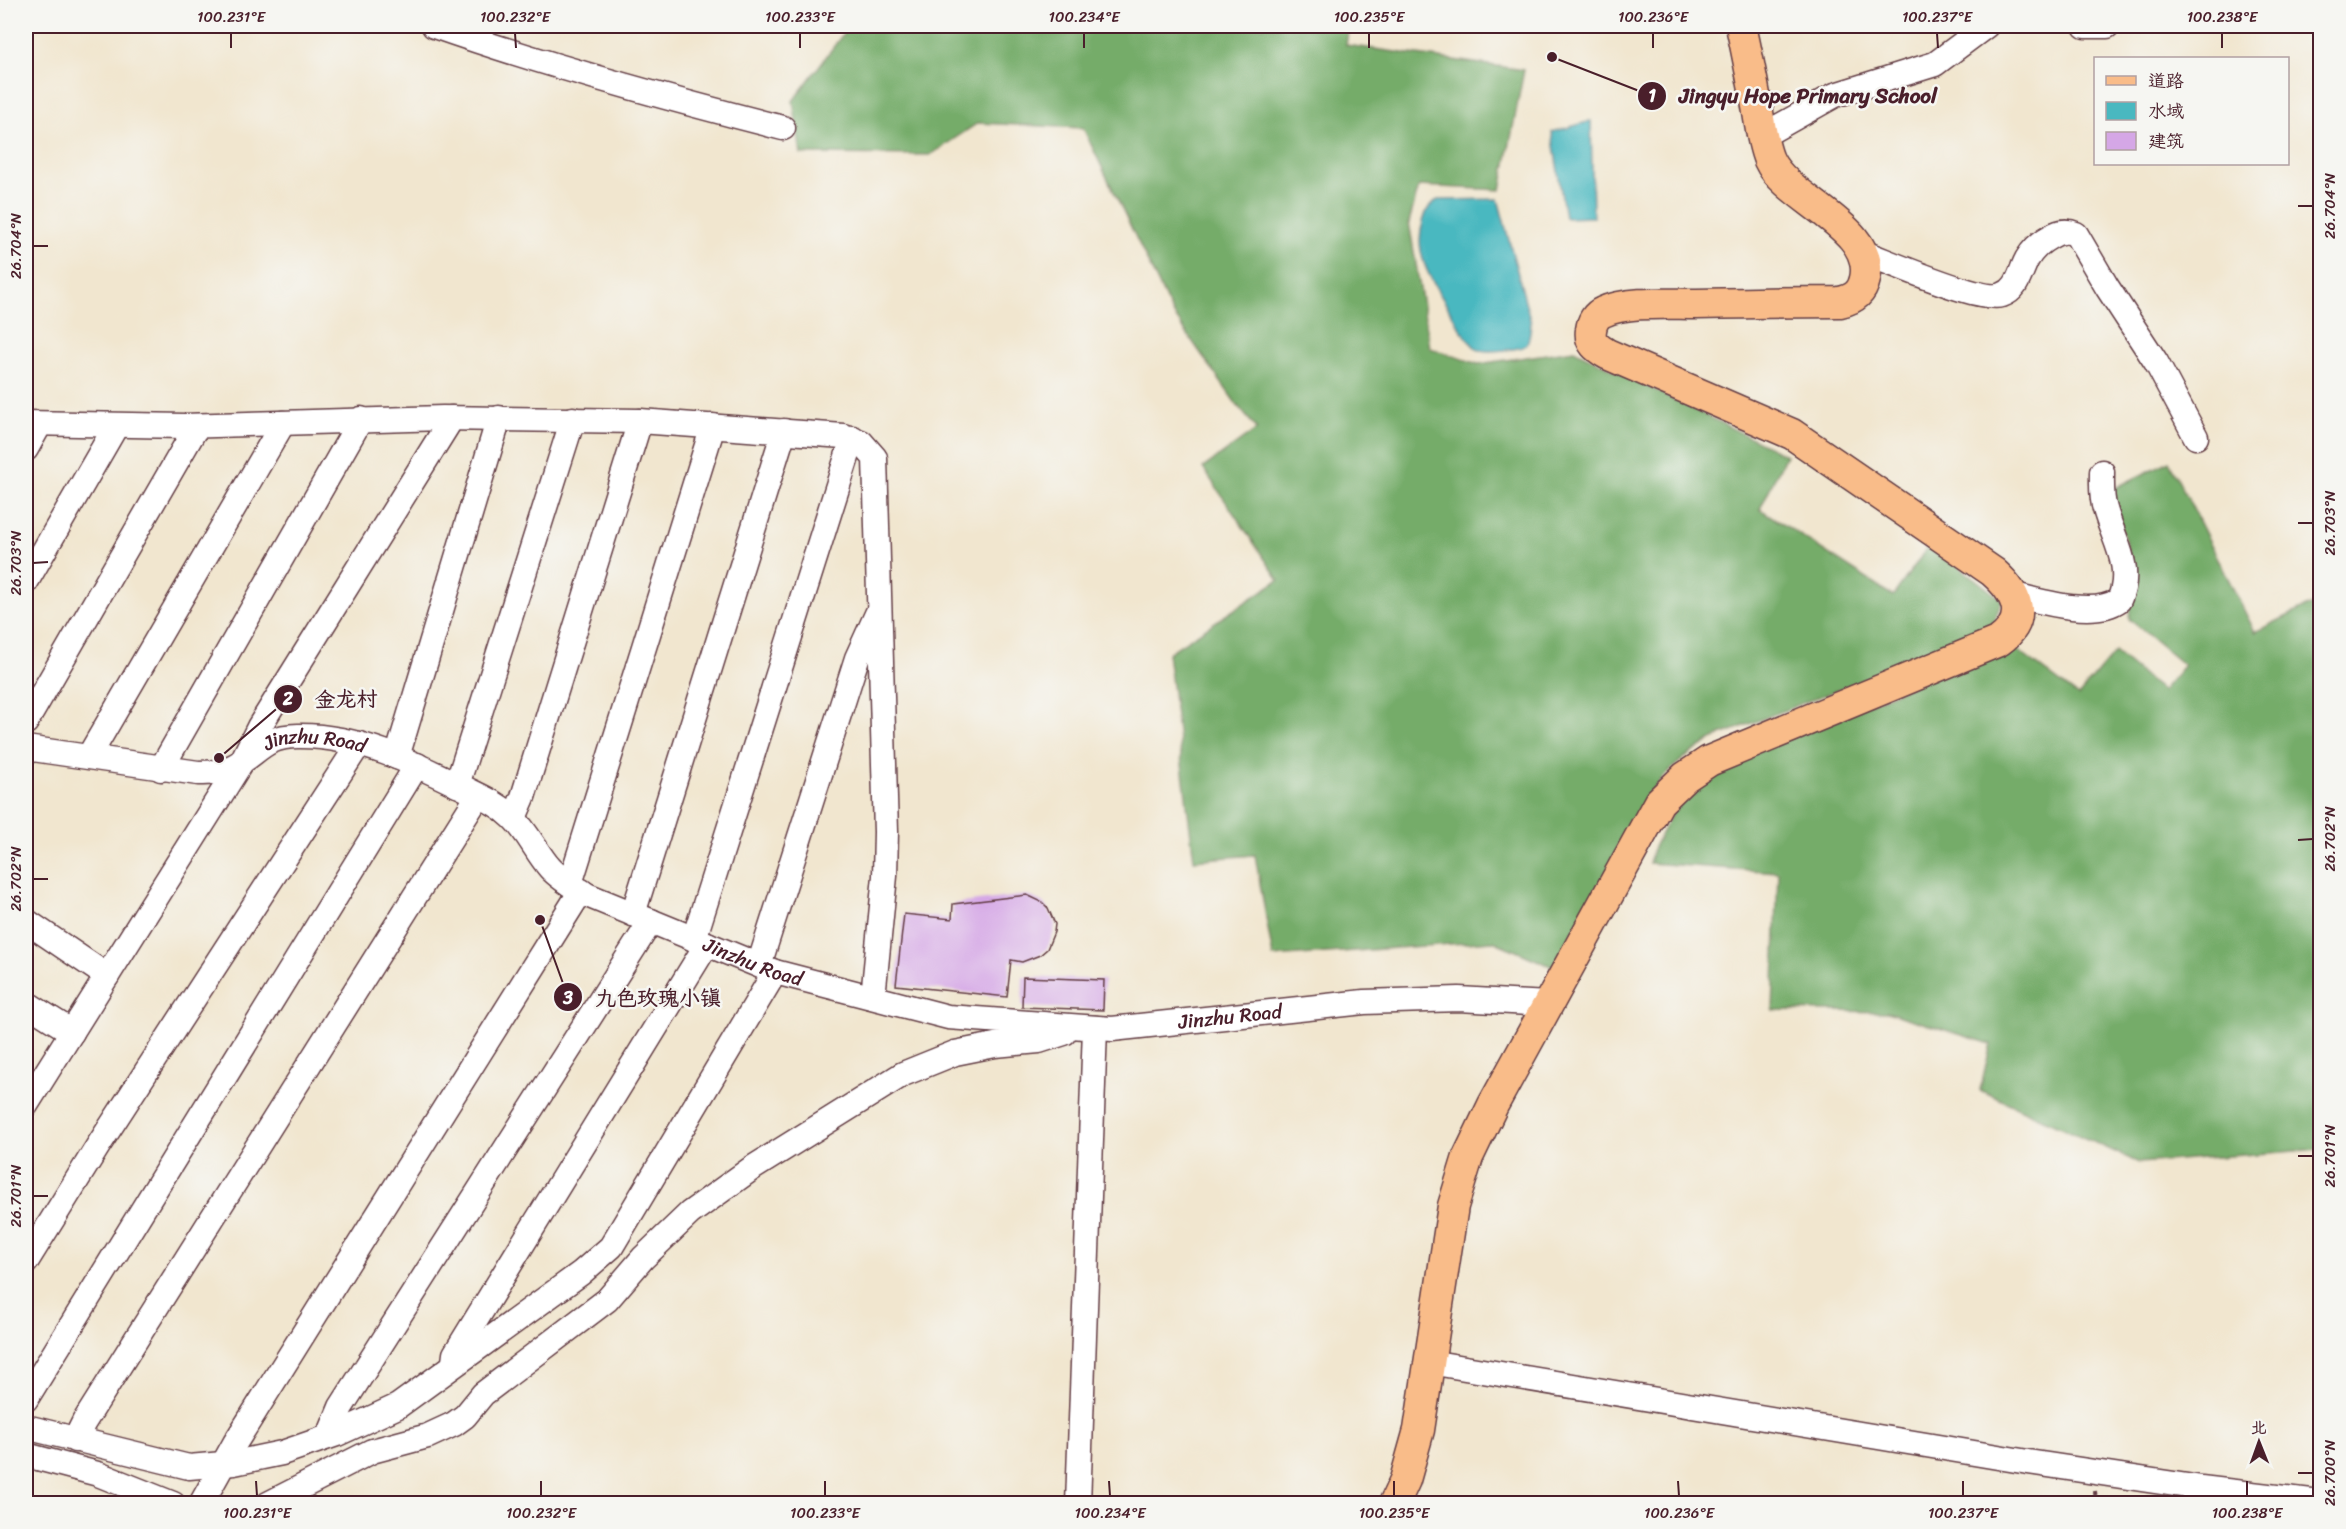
<svg xmlns="http://www.w3.org/2000/svg" width="2346" height="1529" viewBox="0 0 2346 1529" font-family="Sriracha,'LXGW WenKai TC',sans-serif">
<style>
.forest{fill:#74ac69;stroke:#5f664a;stroke-width:1.5}
.water{fill:#49b8c0;stroke:#4a6c76;stroke-width:1.5}
.building{fill:#d5a7e6}
.lines{fill:none;stroke-linecap:round;stroke-linejoin:round}
.minor-casing{stroke:#633d44;stroke-width:27}
.major-casing{stroke:#633d44;stroke-width:33}
.path{stroke:#633d44;stroke-width:4;stroke-dasharray:4.5 4.5;stroke-linecap:butt}
.minor{stroke:#fff;stroke-width:24}
.major{stroke:#f9bc89;stroke-width:30}
.ticks{fill:none;stroke:#4a1f2b;stroke-width:2}
.labels{text-anchor:middle;dominant-baseline:central;stroke-width:5;stroke-linejoin:round;paint-order:stroke}
.street-label{font-size:20px;fill:#4a1f2b;stroke:#f6f6f2}
.leader{fill:none;stroke:#4a1f2b;stroke-width:2}
.callout-dot{fill:#4a1f2b;stroke:#f6f6f2;stroke-width:2}
.mark-label{font-size:18px;text-anchor:middle;font-weight:bold;fill:#fff}
.callout-label{font-size:21px;text-anchor:middle;font-weight:bold;fill:#4a1f2b;stroke:#f6f6f2;stroke-width:5;stroke-linejoin:round;paint-order:stroke}
.neatline{fill:none;stroke:#4a1f2b;stroke-width:2}
.ticks-label{font-size:15px;text-anchor:middle;fill:#4a1f2b}
</style>
<rect width="100%" height="100%" fill="#f6f6f2"/>
<filter id="ink" filterUnits="userSpaceOnUse"><feTurbulence type="fractalNoise" baseFrequency=".0167" numOctaves="2"/><feDisplacementMap in="SourceGraphic" scale="12" xChannelSelector="R" yChannelSelector="G"/><feConvolveMatrix kernelMatrix="1 2 1 2 8 2 1 2 1" color-interpolation-filters="sRGB"/></filter>
<filter id="wash" filterUnits="userSpaceOnUse"><feTurbulence type="fractalNoise" baseFrequency=".008" numOctaves="4" result="noise"/><feDisplacementMap in="SourceGraphic" scale="24" xChannelSelector="R" yChannelSelector="G"/><feGaussianBlur stdDeviation="1.35" result="paint"/><feColorMatrix in="noise" values="0 0 0 0 0 0 0 0 0 0 0 0 0 0 0 0 0 1.4 0 .05"/><feComposite in="paint" operator="in"/></filter>
<g filter="url(#wash)">
<rect width="100%" height="100%" fill="#f1e6cf"/>
<g class="forest">
<path d="M849,26H1349L1346,45L1524,70L1501,190L1419,186L1409,222L1430,348L1478,364L1574,350L1786,455L1760,509L1893,596L1930,544L2002,600L1991,630L1721,735C1695,749 1674,763 1656,786L1553,967L1493,941L1273,957L1255,855L1194,860L1168,653L1279,580L1203,468L1257,429L1237,405L1172,312L1083,128L978,123L930,155L801,154L793,101Z"/>
<path d="M2169,461L2255,632L2320,600V1149L2139,1163L1980,1090L1991,1044L1887,1012L1773,1010L1778,872L1649,863L1653,849L1673,811L1692,790L1761,749L2009,644L2078,696L2115,652L2162,691L2184,665L2129,619L2133,569L2111,490Z"/>
</g>
<g class="water">
<path d="M1591,121L1593,217L1565,218L1552,132Z"/>
<path d="M1498,199L1531,323C1530,330 1530,340 1526,345C1521,350 1482,353 1477,349C1466,340 1457,323 1450,311C1434,283 1412,256 1423,222C1426,212 1428,205 1438,200Z"/>
</g>
<g id="blocks">
<g class="building">
<path d="M1027,895L1042,902L1048,908L1055,924L1054,932L1047,949L1040,955L1022,962L1011,960L1007,997L896,985L904,914L952,919L953,904Z"/>
<path d="M1023,977L1104,980L1103,1010L1022,1007Z"/>
</g>
</g>
</g>
<g filter="url(#ink)">
<use href="#blocks" fill-opacity="0" stroke="#633d44" stroke-width="1.5"/>
<g class="lines">
<g class="minor-casing">
<g id="minor">
<path d="M434,26C548,66 665,98 783,128"/>
<path d="M2085,26H2107"/>
<path d="M1762,136L1835,95L1935,64L1986,26"/>
<path d="M1862,252C1887,261 1982,303 2002,295C2018,290 2020,272 2027,259C2033,249 2041,242 2050,237C2059,231 2067,230 2076,234L2107,287L2156,362L2196,437"/>
<path d="M26,423L184,426L443,418L640,421L843,436L861,442L875,458L886,832L885,876L873,997"/>
<path d="M26,449L40,424"/>
<path d="M26,582L116,426"/>
<path d="M2011,594C2039,601 2094,618 2119,600C2134,568 2113,539 2105,509C2101,497 2102,484 2102,472"/>
<path d="M26,722L197,426"/>
<path id="s1" d="M26,748L198,773C209,773 220,773 230,768C258,756 261,736 298,736C358,735 414,763 466,789C482,797 499,804 512,817C528,832 536,852 550,868C560,879 574,887 587,895L775,972L948,1017L1112,1029L1364,1002L1459,999L1548,1004"/>
<path d="M89,756L283,423"/>
<path d="M397,757L499,418"/>
<path d="M161,769L361,419"/>
<path d="M457,785L573,419"/>
<path d="M514,818L523,797L640,421"/>
<path d="M570,884L713,426"/>
<path d="M633,914L784,431"/>
<path d="M26,921L107,976"/>
<path d="M694,939L853,438"/>
<path d="M759,965L857,658L877,614"/>
<path d="M26,1003L72,1032"/>
<path d="M26,1105L242,761L259,727L452,418"/>
<path d="M26,1262L98,1146L359,744"/>
<path d="M454,1362L455,1354L707,944"/>
<path d="M1429,1362L2028,1462L2201,1488L2320,1502"/>
<path d="M26,1399L417,765"/>
<path d="M26,1427L189,1467L234,1463L282,1453L337,1434L398,1406L581,1273L611,1247L775,972"/>
<path d="M329,1436L341,1407L651,921"/>
<path d="M75,1440L84,1422L478,796"/>
<path d="M26,1455L98,1474L173,1504"/>
<path d="M201,1504L235,1443L581,891"/>
<path d="M268,1504L372,1451L428,1436L454,1424L465,1416L483,1394L607,1300L643,1258L690,1213L751,1169L903,1074L955,1053L995,1045L1039,1041L1064,1033"/>
<path d="M1078,1504L1095,1028"/>
</g>
</g>
<g class="major-casing">
<path id="major" d="M1394,1504L1405,1480L1419,1430L1453,1206L1468,1157L1493,1105L1659,802L1685,777L1709,761L1999,641C2029,619 2018,594 1993,572L1792,434L1607,354C1597,348 1589,343 1591,330C1592,322 1596,315 1603,312C1627,301 1668,304 1694,304C1743,303 1791,302 1840,302C1854,299 1862,293 1865,279C1877,227 1787,200 1769,160C1762,143 1760,124 1757,106C1752,79 1747,52 1741,26"/>
</g>
<path class="path" d="M2095,1491L2096,1504"/>
<use href="#minor" class="minor"/>
<use href="#major" class="major"/>
</g>
</g>
<path class="ticks" d="M231,33V48M515,33L516,48M800,33V48M1084,33V48M1369,33V48M1653,33V48M1937,33L1938,48M2222,33V48M2298,206H2313M33,246H48M2298,523H2313M33,563L48,562M2298,840L2313,839M33,879H48M2298,1156H2313M33,1196H48M2298,1473H2313M256,1481L257,1496M541,1481V1496M825,1481V1496M1109,1481L1110,1496M1394,1481V1496M1678,1481L1679,1496M1963,1481V1496M2247,1481V1496"/>
<g class="labels">
<g class="street-label">
<text stroke="none"><textPath href="#s1" startOffset="300">Jinzhu Road</textPath></text>
<text stroke="none"><textPath href="#s1" startOffset="804">Jinzhu Road</textPath></text>
<text stroke="none"><textPath href="#s1" startOffset="1290">Jinzhu Road</textPath></text>
</g>
</g>
<path class="leader" d="M1552 57L1652 96M219 758L288 699M540 920L568 997"/>
<g class="callout-dot">
<circle cx="1552" cy="57" r="6"/>
<circle cx="219" cy="758" r="6"/>
<circle cx="540" cy="920" r="6"/>
<circle cx="1652" cy="96" r="15"/>
<circle cx="288" cy="699" r="15"/>
<circle cx="568" cy="997" r="15"/>
</g>
<g class="mark-label">
<text x="1652" y="102">1</text>
<text x="288" y="705">2</text>
<text x="568" y="1004">3</text>
</g>
<g class="callout-label">
<text x="1808" y="103">Jingyu Hope Primary School</text>
<text x="346" y="706">金龙村</text>
<text x="658" y="1005">九色玫瑰小镇</text>
</g>
<rect width="2346" height="1529" fill="none" stroke="#f6f6f2" stroke-width="66"/>
<rect x="2094" y="57" width="195" height="108" fill="#f6f6f2" stroke="#b1a0a2" stroke-width="1.5"/>
<rect x="2106" y="76" width="30" height="9" fill="#f9bc89" stroke="#b1a0a2" stroke-width="1.5"/>
<text x="2148" y="87" font-size="18" fill="#4a1f2b">道路</text>
<rect x="2106" y="102" width="30" height="18" fill="#49b8c0" stroke="#b1a0a2" stroke-width="1.5"/>
<text x="2148" y="117" font-size="18" fill="#4a1f2b">水域</text>
<rect x="2106" y="132" width="30" height="18" fill="#d5a7e6" stroke="#b1a0a2" stroke-width="1.5"/>
<text x="2148" y="147" font-size="18" fill="#4a1f2b">建筑</text>
<g transform="translate(2259 1442) rotate(359)" stroke="#f6f6f2" stroke-width="4.5" paint-order="stroke">
<path d="M0-4.5L10 22L0 15L-10 22Z" fill="#4a1f2b"/>
<text y="-9" font-size="16" font-weight="bold" text-anchor="middle" fill="#4a1f2b">北</text>
</g>
<rect x="33" y="33" width="2280" height="1463" class="neatline"/>
<g class="ticks-label">
<text x="231" y="22">100.231°E</text>
<text x="515" y="22">100.232°E</text>
<text x="800" y="22">100.233°E</text>
<text x="1084" y="22">100.234°E</text>
<text x="1369" y="22">100.235°E</text>
<text x="1653" y="22">100.236°E</text>
<text x="1937" y="22">100.237°E</text>
<text x="2222" y="22">100.238°E</text>
<text transform="translate(2330 206) rotate(-90)" y="5">26.704°N</text>
<text transform="translate(16 246) rotate(-90)" y="5">26.704°N</text>
<text transform="translate(2330 523) rotate(-90)" y="5">26.703°N</text>
<text transform="translate(16 563) rotate(-90)" y="5">26.703°N</text>
<text transform="translate(2330 839) rotate(-90)" y="5">26.702°N</text>
<text transform="translate(16 879) rotate(-90)" y="5">26.702°N</text>
<text transform="translate(2330 1156) rotate(-90)" y="5">26.701°N</text>
<text transform="translate(16 1196) rotate(-90)" y="5">26.701°N</text>
<text transform="translate(2330 1473) rotate(-90)" y="5">26.700°N</text>
<text x="257" y="1518">100.231°E</text>
<text x="541" y="1518">100.232°E</text>
<text x="825" y="1518">100.233°E</text>
<text x="1110" y="1518">100.234°E</text>
<text x="1394" y="1518">100.235°E</text>
<text x="1679" y="1518">100.236°E</text>
<text x="1963" y="1518">100.237°E</text>
<text x="2247" y="1518">100.238°E</text>
</g>
</svg>
